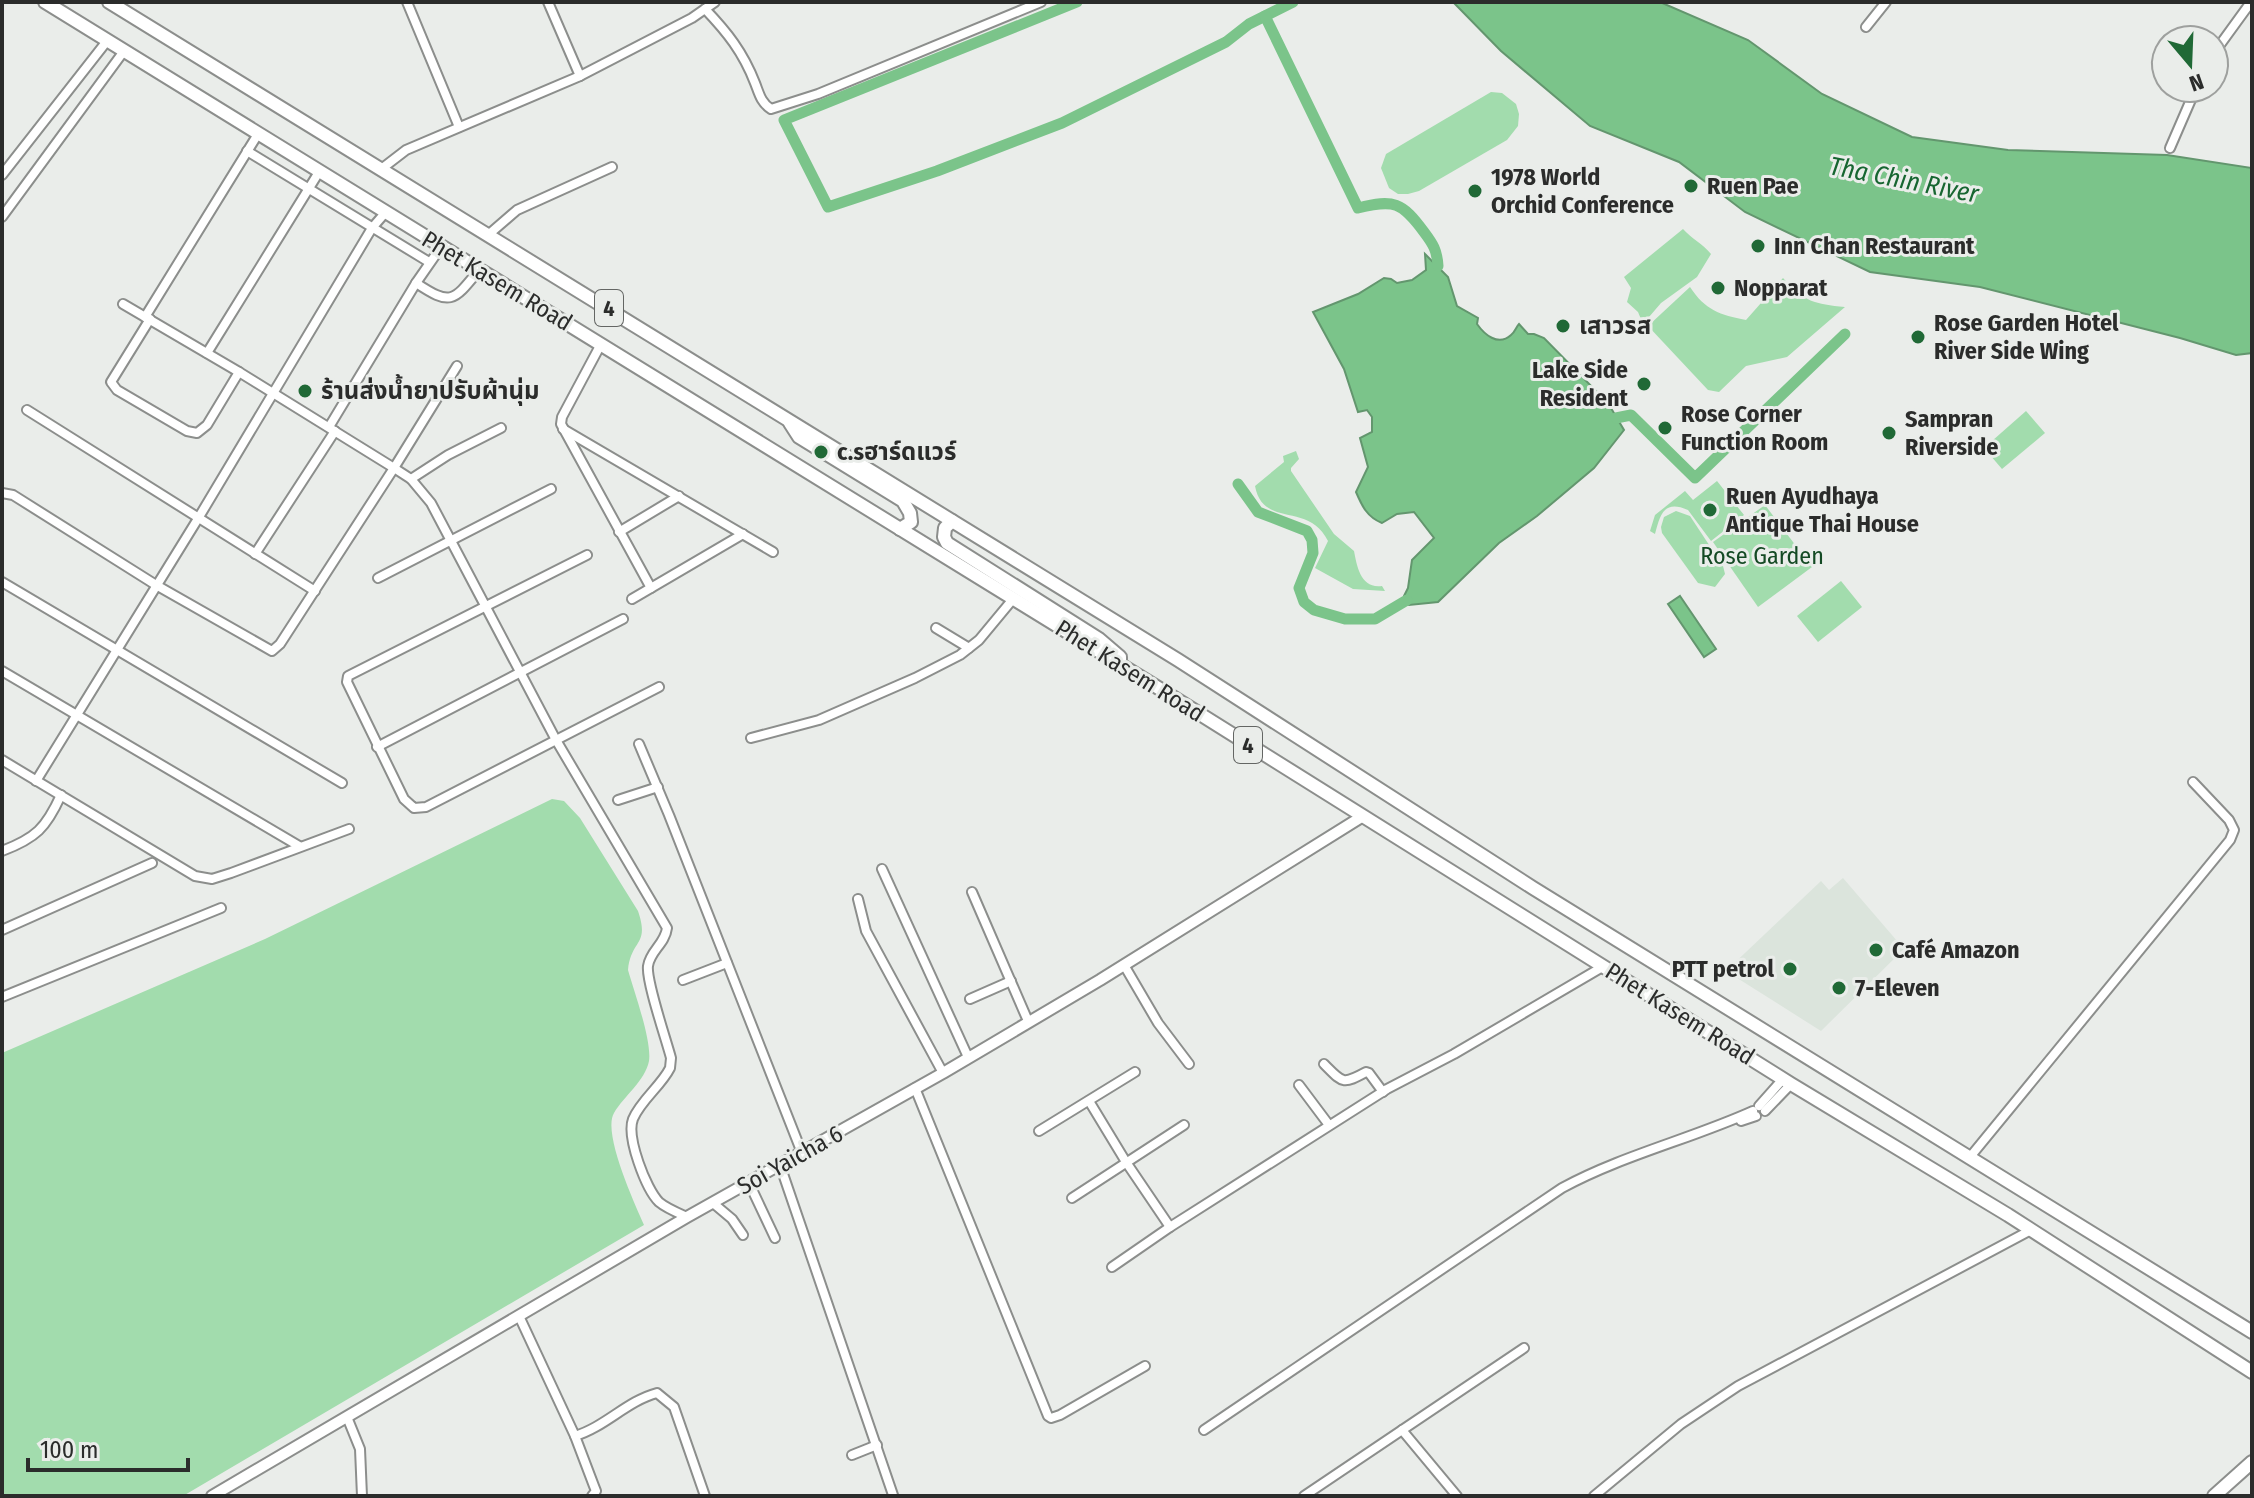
<svg xmlns="http://www.w3.org/2000/svg" width="2254" height="1498" viewBox="0 0 2254 1498" font-family="'Fira Sans Condensed','Noto Sans Thai',sans-serif">
<style>
.built{fill:#dbe4dc}
.green{fill:#a2dcad}
.water{fill:#7bc48a;stroke:#63966e;stroke-width:2}
.lines{fill:none;stroke-linecap:round;stroke-linejoin:round}
.canal{stroke:#7bc48a;stroke-width:11}
.minor-casing{stroke:#8c8e8c;stroke-width:12}
.tertiary-casing{stroke:#8c8e8c;stroke-width:14}
.secondary-casing{stroke:#8c8e8c;stroke-width:16}
.primary-casing{stroke:#8c8e8c;stroke-width:16}
.minor{stroke:#fff;stroke-width:8}
.tertiary{stroke:#fff;stroke-width:10}
.secondary{stroke:#fff;stroke-width:12}
.primary{stroke:#fff;stroke-width:12}
.poi-dot{fill:#206936;stroke:#eaedea;stroke-width:3}
.labels{text-anchor:middle;dominant-baseline:central;stroke-width:6;stroke-linejoin:round;paint-order:stroke}
.shield{fill:#eaedea;stroke:#646664;stroke-width:2}
.shield-label{font-size:22px;font-weight:bold;fill:#2b2c2b}
.poi-label{font-size:24px;font-weight:bold;fill:#2b2c2b;stroke:#eaedea;text-anchor:start}
.street-label{font-size:24px;fill:#2b2c2b;stroke:#eaedea}
.park-label{font-size:24px;fill:#144a24;stroke:#eaedea}
.water-label{font-size:26px;font-style:italic;fill:#176631;stroke:#eaedea}
</style>
<rect width="100%" height="100%" fill="#eaedea"/>
<path class="built" d="M1843,878L1904,949L1821,1031L1726,971L1821,881L1829,890Z"/>
<g class="green">
<path d="M1491,92L1502,93L1516,104L1519,114L1518,126L1507,140L1419,191L1408,194H1398L1389,188L1381,168L1386,154Z"/>
<path d="M1683,229C1692,239 1703,244 1711,254L1697,277L1661,303L1643,324L1638,312L1627,302L1631,288L1624,277Z"/>
<path d="M1783,278C1804,302 1815,304 1845,307L1787,357L1746,366L1719,392L1708,390L1648,326L1690,287C1705,310 1720,315 1746,320Z"/>
<path d="M2026,411L2045,433L2002,469L1984,448Z"/>
<path d="M1296,451L1299,459L1291,468V471L1334,534L1354,551C1357,567 1361,589 1382,586L1385,591L1353,589L1315,568L1328,541C1309,501 1263,529 1255,486L1284,462L1283,456Z"/>
<path d="M1717,481L1744,515L1711,541L1688,510C1663,499 1660,516 1655,534L1650,531L1655,515L1685,491L1693,500Z"/>
<path d="M1765,505L1812,567L1758,607L1713,542Z"/>
<path d="M1676,511L1690,516L1723,566L1725,574L1715,587L1698,583L1662,533L1661,527L1664,517Z"/>
<path d="M1841,581L1862,607L1818,642L1797,616Z"/>
<path d="M552,799L564,801L580,818L638,911C650,946 631,939 628,970C634,991 652,1041 649,1061C645,1081 624,1096 614,1113C602,1133 635,1204 644,1225L183,1496H2V1053L265,939Z"/>
</g>
<g class="water">
<path d="M1453,2H1660L1748,40L1822,94L1912,137L2008,150L2167,155L2252,168V353L2236,355L2180,338L1980,287L1870,272L1745,212L1679,162L1590,126L1501,51Z"/>
<path d="M1425,254L1448,277L1457,306L1478,318L1477,324C1484,334 1498,347 1511,335C1515,332 1516,327 1519,324L1528,334H1534L1544,338L1608,403L1624,430L1594,468L1537,516L1499,543L1438,602L1409,605L1404,596L1408,588L1412,560L1434,538L1414,512L1397,514L1382,523C1367,517 1362,506 1356,492L1368,467L1360,438L1372,432V417L1367,410L1358,412L1344,369L1313,312L1358,294L1384,278L1391,279L1397,283L1412,280L1426,270Z"/>
<path d="M1680,596L1716,649L1704,657L1668,604Z"/>
</g>
<g class="lines">
<g class="canal">
<path d="M1077,2L784,120L828,207L937,171L1062,123L1226,42L1249,24L1293,2"/>
<path d="M1265,16L1358,208C1394,199 1402,202 1424,232C1433,244 1437,250 1438,266"/>
<path d="M1616,418L1631,415L1695,478L1845,334"/>
<path d="M1238,484L1258,512L1307,531L1312,540L1313,553L1299,588L1304,602L1314,610L1345,619H1375L1407,600"/>
</g>
<g class="minor-casing">
<g id="minor">
<path d="M407,2L459,127"/>
<path d="M548,2L580,76"/>
<path d="M705,9C727,32 743,52 755,83C759,93 761,103 771,109L818,94L1041,2"/>
<path d="M1866,27L1886,2"/>
<path d="M2214,53L2251,2"/>
<path d="M2170,148L2196,88"/>
<path d="M247,151L429,262"/>
<path d="M380,170L406,150L580,76L692,18L715,2"/>
<path d="M2,175L107,41"/>
<path d="M2,217L124,51"/>
<path d="M488,235L517,210L612,167"/>
<path d="M416,283C451,306 453,302 479,270"/>
<path d="M123,304L239,372L394,468L457,366"/>
<path d="M145,317L258,134"/>
<path d="M150,319L111,382L117,390L187,431L197,433L207,425L239,372"/>
<path d="M601,344L562,417L561,424L651,588"/>
<path d="M207,353L319,172"/>
<path d="M27,410L315,591"/>
<path d="M329,427L416,283L441,247"/>
<path d="M501,428L448,455L411,479L431,503L556,740L667,928C665,944 650,951 648,966C646,981 666,1039 671,1058L670,1068C661,1086 641,1100 633,1119C626,1137 646,1189 659,1202C666,1208 678,1213 687,1217"/>
<path d="M563,429L773,552"/>
<path d="M2,493L13,495L156,585L272,651L280,644L394,468L411,479"/>
<path d="M619,532L679,496"/>
<path d="M255,554L335,431"/>
<path d="M587,555L348,676L347,682L404,799L414,808L426,807L659,687"/>
<path d="M378,578L551,489"/>
<path d="M2,582L342,783"/>
<path d="M632,599L743,534"/>
<path d="M936,628L969,648"/>
<path d="M2,671L299,846"/>
<path d="M751,738L819,720L915,678L960,655L979,640L1013,599"/>
<path d="M639,744L669,815L802,1153"/>
<path d="M377,747L623,619"/>
<path d="M2,760L195,876L212,879L231,873L349,829"/>
<path d="M36,781L199,517L372,228L385,213"/>
<path d="M618,800L658,787"/>
<path d="M2,851C36,838 46,828 61,795"/>
<path d="M882,869L968,1057"/>
<path d="M972,892L1028,1021"/>
<path d="M858,899L866,931L943,1073"/>
<path d="M2,930L152,863"/>
<path d="M1124,965L1158,1023L1189,1064"/>
<path d="M683,980L727,963"/>
<path d="M2,997L221,908"/>
<path d="M970,999L1011,981"/>
<path d="M1324,1064C1343,1083 1342,1085 1366,1072L1369,1073L1383,1092"/>
<path d="M1299,1085L1329,1125"/>
<path d="M915,1088L1048,1416L1051,1418L1060,1415L1145,1366"/>
<path d="M1089,1101L1126,1162L1170,1227"/>
<path d="M1759,1106L1783,1079"/>
<path d="M1765,1111L1791,1084"/>
<path d="M1741,1121L1756,1116"/>
<path d="M1039,1131L1135,1072"/>
<path d="M1970,1157L2230,840L2234,830L2229,820L2193,782"/>
<path d="M780,1165L893,1495"/>
<path d="M749,1183L775,1238"/>
<path d="M1072,1198L1184,1125"/>
<path d="M713,1203L732,1219L743,1235"/>
<path d="M1112,1267L1170,1227L1387,1089L1454,1054L1604,966"/>
<path d="M519,1316L575,1436C605,1427 627,1401 657,1393L674,1407L705,1496"/>
<path d="M347,1417L360,1449L362,1496"/>
<path d="M1204,1430L1562,1188C1623,1155 1691,1139 1753,1111"/>
<path d="M1402,1430L1457,1496"/>
<path d="M575,1436L594,1486L596,1491L592,1496"/>
<path d="M852,1455L877,1445"/>
<path d="M1304,1496L1524,1348"/>
<path d="M1594,1496L1681,1424L1738,1386L2031,1230"/>
</g>
</g>
<g class="tertiary-casing">
<path id="tertiary" d="M212,1496L687,1217L943,1073L1100,980L1363,816"/>
</g>
<g class="secondary-casing">
<path id="secondary" d="M2214,1496L2252,1462"/>
</g>
<g class="primary-casing">
<g id="primary">
<path d="M45,2L1160,689L1791,1084L2008,1215L2252,1372"/>
<path d="M109,2L1178,660L1533,888L2252,1332"/>
<path d="M790,423L799,437L903,501L910,513L911,522L900,529"/>
<path d="M952,521L945,528L944,537L947,543L1099,639L1120,657V665"/>
</g>
</g>
<use href="#minor" class="minor"/>
<use href="#tertiary" class="tertiary"/>
<use href="#secondary" class="secondary"/>
<use href="#primary" class="primary"/>
</g>
<g class="poi-dot">
<circle cx="1691" cy="186" r="8"/>
<circle cx="1475" cy="191" r="8"/>
<circle cx="1758" cy="246" r="8"/>
<circle cx="1718" cy="288" r="8"/>
<circle cx="1563" cy="326" r="8"/>
<circle cx="1918" cy="337" r="8"/>
<circle cx="1644" cy="384" r="8"/>
<circle cx="305" cy="391" r="8"/>
<circle cx="1665" cy="428" r="8"/>
<circle cx="1889" cy="433" r="8"/>
<circle cx="821" cy="452" r="8"/>
<circle cx="1710" cy="510" r="8"/>
<circle cx="1876" cy="950" r="8"/>
<circle cx="1790" cy="969" r="8"/>
<circle cx="1839" cy="988" r="8"/>
</g>
<g class="labels">
<g class="shield">
<rect x="595" y="290" width="28" height="36" rx="6"/>
<rect x="1234" y="727" width="28" height="36" rx="6"/>
</g>
<g class="shield-label">
<text x="609" y="308">4</text>
<text x="1248" y="745">4</text>
</g>
<g class="poi-label">
<text x="1491" y="177">1978 World<tspan x="1491" dy="28">Orchid Conference</tspan></text>
<text x="1707" y="186">Ruen Pae</text>
<text x="1774" y="246">Inn Chan Restaurant</text>
<text x="1734" y="288">Nopparat</text>
<text x="1934" y="323">Rose Garden Hotel<tspan x="1934" dy="28">River Side Wing</tspan></text>
<text x="1579" y="326">เสาวรส</text>
<text x="1628" y="370" text-anchor="end">Lake Side<tspan x="1628" dy="28">Resident</tspan></text>
<text x="321" y="391">ร้านส่งน้ำยาปรับผ้านุ่ม</text>
<text x="1681" y="414">Rose Corner<tspan x="1681" dy="28">Function Room</tspan></text>
<text x="1905" y="419">Sampran<tspan x="1905" dy="28">Riverside</tspan></text>
<text x="837" y="452">c.sฮาร์ดแวร์</text>
<text x="1726" y="496">Ruen Ayudhaya<tspan x="1726" dy="28">Antique Thai House</tspan></text>
<text x="1892" y="950">Café Amazon</text>
<text x="1774" y="969" text-anchor="end">PTT petrol</text>
<text x="1855" y="988">7-Eleven</text>
</g>
<g class="street-label">
<text transform="translate(497 281) rotate(31)">Phet Kasem Road</text>
<text transform="translate(1130 671) rotate(32)">Phet Kasem Road</text>
<text transform="translate(1680 1014) rotate(32)">Phet Kasem Road</text>
<text transform="translate(790 1160) rotate(-29)">Soi Yaicha 6</text>
</g>
<g class="park-label">
<text x="1762" y="556">Rose Garden</text>
</g>
<g class="water-label">
<text transform="translate(1904 180) rotate(11)">Tha Chin River</text>
</g>
</g>
<rect width="2254" height="1498" fill="none" stroke="#2b2c2b" stroke-width="8"/>
<g transform="translate(2190 64) rotate(161)"><circle r="38" fill="#eaedea" stroke="#9ea09e" stroke-width="2"/>
<path d="M0-6L14 30L0 20L-14 30Z" fill="#206936"/>
<text y="-12" font-size="22" font-weight="bold" text-anchor="middle" fill="#2b2c2b">N</text>
</g>
<path d="M28 1458v12h160v-12" fill="none" stroke="#2b2c2b" stroke-width="4"/>
<text x="40" y="1458" font-size="24" fill="#2b2c2b" stroke="#eaedea" stroke-width="6" paint-order="stroke">100 m</text>
</svg>
